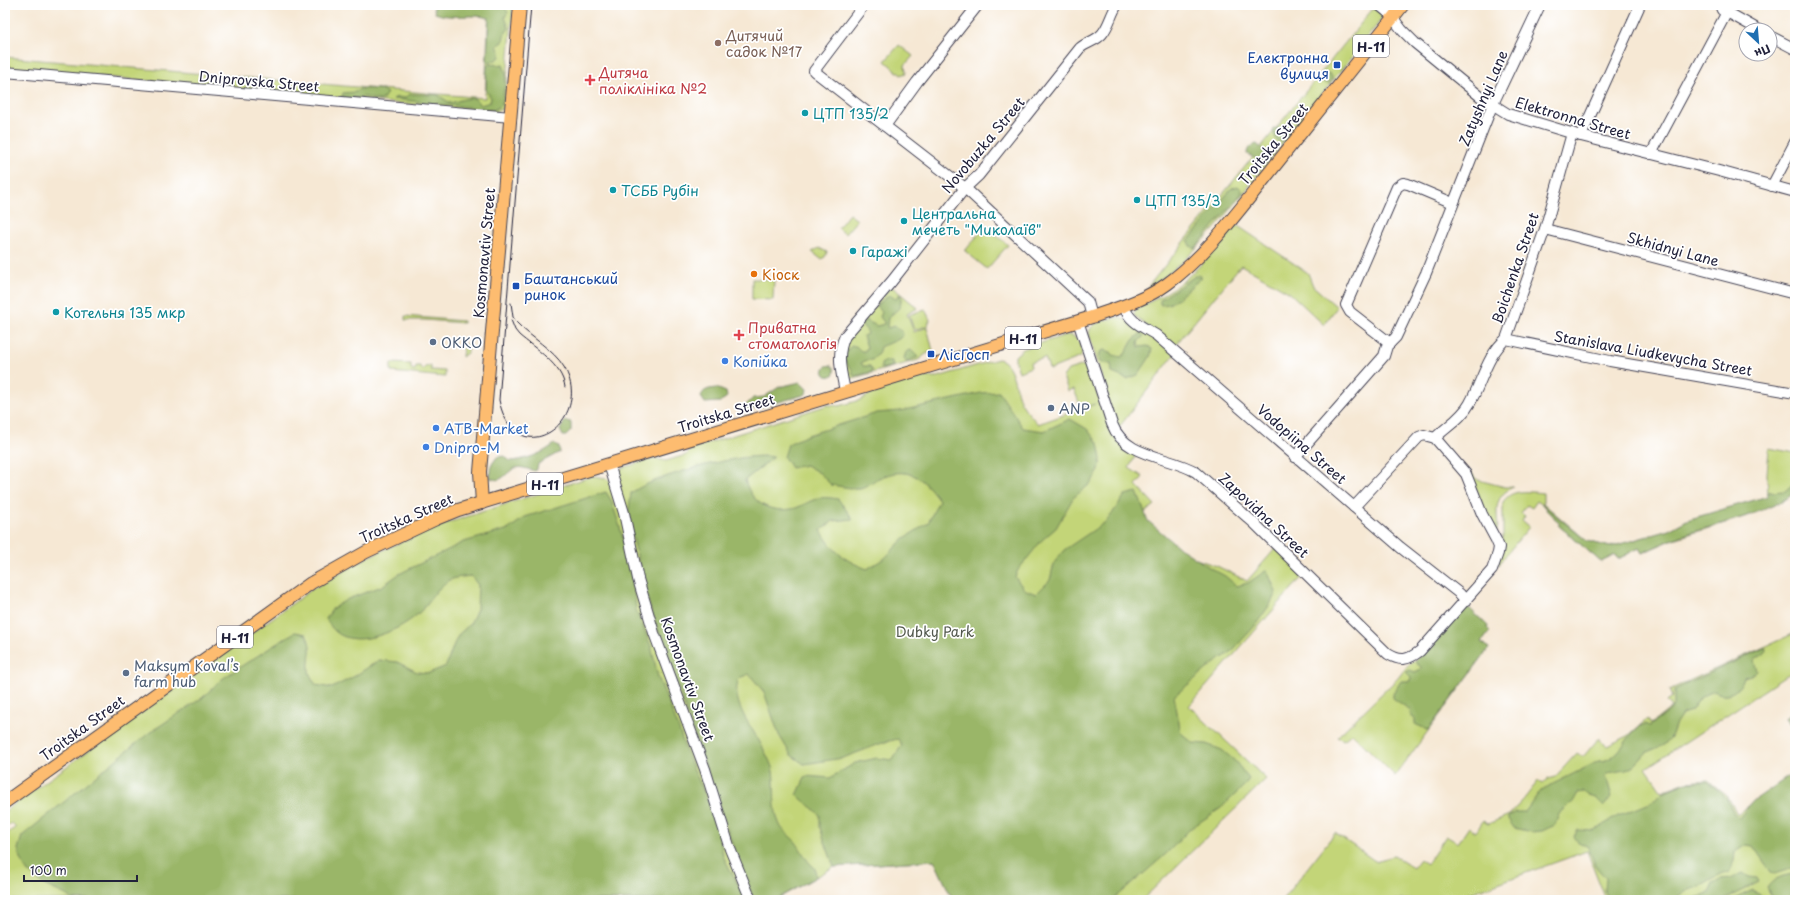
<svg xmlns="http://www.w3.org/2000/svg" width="1800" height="905" viewBox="0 0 1800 905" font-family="'Playpen Sans',sans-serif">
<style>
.green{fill:#c3d578;stroke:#727c5a}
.forest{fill:#9ab668;stroke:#5e6c52}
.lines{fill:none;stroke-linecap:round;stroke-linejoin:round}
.minor-casing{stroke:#424052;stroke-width:12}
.major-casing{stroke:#424052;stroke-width:14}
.minor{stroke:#fff;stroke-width:10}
.major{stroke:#fdbc6f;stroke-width:12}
.tram{stroke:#22223b;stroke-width:1}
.education-dot{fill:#8d6e63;stroke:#fff;stroke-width:1.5}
.transit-dot{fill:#1a4fb4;stroke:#fff;stroke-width:1.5}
.health-dot{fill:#e0444e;stroke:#fff;stroke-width:1.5}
.culture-dot{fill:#0f9aa8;stroke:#fff;stroke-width:1.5}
.food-dot{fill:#e8710a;stroke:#fff;stroke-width:1.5}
.service-dot{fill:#5c6f8a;stroke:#fff;stroke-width:1.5}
.shop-dot{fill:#3f7fe0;stroke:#fff;stroke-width:1.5}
.labels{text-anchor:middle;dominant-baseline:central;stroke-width:3.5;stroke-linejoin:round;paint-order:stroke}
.shield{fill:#fff;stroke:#646476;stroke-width:1}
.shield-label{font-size:13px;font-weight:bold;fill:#22223b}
.education-label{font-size:14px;fill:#785e54;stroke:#fff;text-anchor:start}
.transit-label{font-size:14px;fill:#164399;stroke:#fff;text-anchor:start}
.health-label{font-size:14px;fill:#be3a42;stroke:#fff;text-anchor:start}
.street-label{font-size:14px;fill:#22223b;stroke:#fff}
.culture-label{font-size:14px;fill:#0d838f;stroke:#fff;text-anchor:start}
.food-label{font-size:14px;fill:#c56008;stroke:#fff;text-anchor:start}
.service-label{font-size:14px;fill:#4e5e75;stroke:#fff;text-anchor:start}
.shop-label{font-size:14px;fill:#366cbe;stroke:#fff;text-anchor:start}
.park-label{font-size:14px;fill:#52584d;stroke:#fff}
</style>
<rect width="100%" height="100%" fill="#fff"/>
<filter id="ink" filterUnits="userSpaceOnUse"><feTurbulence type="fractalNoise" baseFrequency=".025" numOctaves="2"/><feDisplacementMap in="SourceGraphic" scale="8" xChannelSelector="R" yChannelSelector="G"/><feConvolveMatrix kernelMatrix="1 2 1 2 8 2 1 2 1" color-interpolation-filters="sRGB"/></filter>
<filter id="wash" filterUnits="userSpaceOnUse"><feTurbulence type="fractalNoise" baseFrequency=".012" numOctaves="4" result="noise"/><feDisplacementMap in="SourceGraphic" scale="16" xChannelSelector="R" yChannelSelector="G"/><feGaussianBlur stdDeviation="0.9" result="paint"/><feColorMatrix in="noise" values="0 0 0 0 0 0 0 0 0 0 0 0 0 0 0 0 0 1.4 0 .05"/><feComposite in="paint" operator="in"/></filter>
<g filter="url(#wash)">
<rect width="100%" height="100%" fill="#f6e8d4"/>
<g class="green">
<path d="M489,5H513L505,105L502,109L495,112L5,68V57L485,98Z"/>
<path d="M1375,6L1383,13L1381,20C1344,66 1308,112 1271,158C1234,205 1197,258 1146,289Z"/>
<path d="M899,45L913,56L905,65L906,73L901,75L885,61Z"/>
<path d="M849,214L857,220L845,234L838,228Z"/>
<path d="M1235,224L1308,273L1313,286L1337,307L1324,325L1290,293L1241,265L1174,347L1134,316V313L1137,308C1185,287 1203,264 1235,224Z"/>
<path d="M985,226L1008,245L987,269L965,251Z"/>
<path d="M819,248L827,252L825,257L821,259L812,252Z"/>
<path d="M752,279H774L773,300L752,299Z"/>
<path d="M891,286L918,308L907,314L914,332L927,327L933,351L926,354L918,360L850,379C842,372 842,351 846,341Z"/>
<path d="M925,309L930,320L927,326L914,330L909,315Z"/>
<path d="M405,316L463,321V323L425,320H405Z"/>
<path d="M1119,317L1130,322L1175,354L1117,430L1089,334C1089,322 1108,319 1119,317Z"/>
<path d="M1066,335C1076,335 1079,341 1083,349L1081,357L1051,369L1049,368L1045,358L1030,362L1031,367L1019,372L1015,360V356L1023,349Z"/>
<path d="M465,344L469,345L468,352L462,357L463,347Z"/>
<path d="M998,359C1015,361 1014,392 1022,404C1026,411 1032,417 1038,424L1095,404L1081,408L1074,389L1068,391L1063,377L1068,370L1084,365L1088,368L1109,425L1137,453L1129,468L1143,477L1136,485L1155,505L1140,516L1148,543L1217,566L1247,581L1276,548L1304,575L1189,706L1266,779L1142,900H953L934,860L834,867L775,900H5V835L16,827L12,823L5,828V811L314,588L368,557L435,527L593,476L606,478L610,482L621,470L625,467L654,458L666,461L686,455L693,448L828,405L839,406L861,400L875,391L920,377H938Z"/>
<path d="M391,363L411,364V369L415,370L416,366H420L421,369H424L425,367L431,365V370L445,371V377L391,372Z"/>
<path d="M1769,448L1795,453V480L1783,501L1744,517L1674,539L1642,553L1639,548L1618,559L1615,555L1601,562L1558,525L1560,523L1546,510L1547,508L1537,501L1532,508L1527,505L1521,513L1525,516L1522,521L1529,527L1498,565L1503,535V502C1512,488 1529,492 1543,493V503L1587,541L1610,547L1669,530L1687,520L1768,496L1767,474Z"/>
<path d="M1467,468L1478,480L1505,487H1513C1485,501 1504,524 1495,534Z"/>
<path d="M1467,607L1488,626L1487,628L1490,631L1482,642L1489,648L1395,776L1352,733L1344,740L1337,737L1398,678L1408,665L1418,658Z"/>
<path d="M1795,633V670L1646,768L1662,791L1686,782L1708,780L1728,797L1737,814L1795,774V900H1606L1587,851L1451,900H1282L1335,833L1375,861L1394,856L1413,868L1420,859L1427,864L1446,836L1458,843L1469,827L1476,832L1483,821L1488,824L1509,815L1524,799L1538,781L1543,784L1547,779L1555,777L1577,753L1583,757L1598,739L1607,746L1628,736L1647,719L1651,724L1672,707L1667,701L1672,697L1669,690Z"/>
</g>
<g class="forest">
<path d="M433,5H504V7L508,12L505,17L509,28L504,35L503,42L497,46L500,52V57L494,61L488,62L487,60L489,18C472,13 452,20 435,13Z"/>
<path d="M490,64L498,65L503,64L506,74L502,104L494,110L393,99L397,97L405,98L410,94L438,95L450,103C459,101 464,98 474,98L481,105L490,102L491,98L486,90L487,66Z"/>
<circle cx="1327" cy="78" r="5"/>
<path d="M359,89C367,89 381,87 387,93L382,100C375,101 368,97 364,97C356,98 349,99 342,97L343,93L356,92Z"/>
<path d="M1286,125L1289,128L1286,137L1282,142L1277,141L1273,131L1275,128L1281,129Z"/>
<path d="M1257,144L1270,156L1268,161L1262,162L1247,154C1247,148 1251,145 1257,144Z"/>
<path d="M1238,186L1242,190V193L1197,246L1195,248L1190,246L1188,241L1232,188Z"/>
<path d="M1198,274L1201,275V278L1177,299L1169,304L1161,305L1160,304V300Z"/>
<path d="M889,295L896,299L898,295H901C902,310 898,308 888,318L887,326L888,328L894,326L902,331L903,335C898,342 887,343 880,347L878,354L872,360H867L861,363L863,366H870L873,371L872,372L855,376L853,375L852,369L846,363C844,356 846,349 852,346H856L861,351H865L867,347L863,336L867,334V331L861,324L865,320L877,326L884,324V322L880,317L882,312L876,306Z"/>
<path d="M1141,333L1144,336L1138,342L1139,347L1148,346L1152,349L1150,357L1138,375L1127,379L1112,373L1111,364L1102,363L1099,360L1100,352L1104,350L1111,352L1113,355L1121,357L1125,354L1133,340Z"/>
<path d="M911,350L918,357L906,362L904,358L906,352Z"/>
<path d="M885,361H892L893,366L881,369V364Z"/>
<circle cx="829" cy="371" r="5.5"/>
<path d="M800,382L807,389L806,394L804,395L749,410L746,408V405L753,398L764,397L779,387Z"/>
<path d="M716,388L726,392L727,397L720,402L705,403L701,397C703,389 709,389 716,388Z"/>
<path d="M999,392L1023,428L1044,431L1070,419L1087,429L1098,443L1101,459L1099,471L1090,484L1073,498L1056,528L1042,540L1018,570L1015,577L1024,589L1036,594L1050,580L1054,563L1064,550L1107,521L1125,495L1137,492L1148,521L1180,548L1212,569L1225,576L1237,586L1248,583L1267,570L1276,592L1271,603L1254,627L1231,652L1212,665L1174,696L1181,733L1193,743L1206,744L1222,750L1235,761L1249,779L1243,787L1221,808L1191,828L1166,854L1113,900H953L934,860L834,867L820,828V815L797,795L806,776L830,778L855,763L877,758L892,760L902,745L898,739L885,742L843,758L804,764L791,755L779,735L764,692L749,674L739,678C729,704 754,728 765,752C768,758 772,765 773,771C776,789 772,806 779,823C782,831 789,835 795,841C803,851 804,859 815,868L816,877L775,900H754L743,875L647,598L628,517L631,493C653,476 746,451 774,457L745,480C752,505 772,514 796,508C804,505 811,500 819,498C825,497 832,498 838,499L853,519L833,521L821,530C833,552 844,560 867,569L885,558L903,539L928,523L939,500C922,477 909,465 879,478C873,481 866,487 860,488C851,489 840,486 831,485L821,474L806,465L791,468L784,457L788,444L808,435L877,413L900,411L981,393Z"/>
<path d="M565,421L571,422V431L566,436H563L560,430Z"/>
<path d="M554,444L559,447L560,452L538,464L537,469L535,471C529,470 522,466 516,468C505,472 503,484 490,478L492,464L497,457L505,456L510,461C522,461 545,453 554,444Z"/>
<path d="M1795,482V493C1759,518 1714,523 1673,539C1663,543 1653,548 1642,553L1639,548L1618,559L1615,555L1601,562L1558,525L1560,523L1546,510L1547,508L1542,504L1587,541L1610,547L1669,530L1687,520L1768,496V492L1785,491Z"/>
<path d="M606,492L611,500L619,524L633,576L636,610L651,646L658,677L679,729L686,752L714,814L719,830L723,856L746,900H73L66,895L44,885L28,872L20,859L18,849L22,836L149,733L202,698L222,679L240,667L295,632L306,634C314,651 308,654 309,670C309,675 314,681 316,685L332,688L355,676L379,660L397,662L417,672L429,673L446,666L454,644L459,634L470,624L477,609L478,585L471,576C464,577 456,577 450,580C437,587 430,601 421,611C404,629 356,651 335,631C331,628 329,623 326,619L333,608L348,599L382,586L399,574L464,542L509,529L525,517Z"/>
<path d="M1465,607H1468L1488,626L1487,628L1490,631L1482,642L1489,648L1428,730L1415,724V719L1411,716L1410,710L1393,698V694L1401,681H1410L1411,677L1406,672L1410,670L1415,672L1421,669V667L1415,662V660L1431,646H1434C1435,638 1442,639 1445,632C1451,623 1458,615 1465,607Z"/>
<path d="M1764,648H1766L1765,653L1754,661L1757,671L1754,674L1744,677C1740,691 1727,699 1714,691L1701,697L1691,711L1682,714L1676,723L1671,737L1664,745L1647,752L1634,766L1626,770L1608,773L1606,776L1612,797L1604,806L1596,798L1589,796L1584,792L1578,793L1573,802L1559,814L1555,825L1542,831L1531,832L1514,828L1508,819V817L1516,812H1525L1538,794L1543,789L1599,761C1621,762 1629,726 1646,724L1650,726L1674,707V690Z"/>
<path d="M1795,707V724H1789L1785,719Z"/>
<path d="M1795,772V867L1775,873L1771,872L1753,846L1746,845L1735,852L1734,861L1729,872L1720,875L1700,887L1685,891L1673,900H1609L1605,891L1606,878L1596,867L1588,847L1577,841L1574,836L1578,830L1593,831L1618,816L1650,803L1663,792L1685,783L1701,782H1708L1719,791L1727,799L1734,814L1739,818L1753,801Z"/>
<path d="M1743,873L1749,877L1757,878L1759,882L1723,900H1688L1706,895L1709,893L1713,884L1720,880L1731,879Z"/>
<path d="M1795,874V900H1773L1767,888C1773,878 1784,875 1795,874Z"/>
<path d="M1753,890L1759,893L1765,900H1732Z"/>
</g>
</g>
<g filter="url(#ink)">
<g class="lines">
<g class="minor-casing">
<g id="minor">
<path d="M864,5L814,71L965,188L1088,302L1092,317"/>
<path d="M1379,5L1390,14L1402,30L1415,43L1481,97L1508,114L1581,136L1719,171L1795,192"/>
<path d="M1727,12L1759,30"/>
<path d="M1770,36L1795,49"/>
<path d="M5,72L511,117"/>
<path d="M885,126L917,82L978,5"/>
<path d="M1581,136L1640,5"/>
<path d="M1651,154L1727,12L1722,10L1720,5"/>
<path d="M1772,186L1795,142"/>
<path d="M1545,229L1795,294"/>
<path d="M1124,306C1129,322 1143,327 1156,335L1400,547L1460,594L1466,601"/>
<path d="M1078,321L1112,424C1125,458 1169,456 1196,472L1254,523L1388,654C1401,662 1408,660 1420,651L1492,570L1498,553L1499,547L1496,540L1482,514L1466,474L1435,438L1424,435L1419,437L1354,507"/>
<path d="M1506,339L1610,361L1795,393"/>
<path d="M1390,343L1350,312L1346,305L1397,187L1403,183L1408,184L1453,203"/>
<path d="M845,391C841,371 836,355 845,336L892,281L965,188L979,175L1080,48C1087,42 1096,41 1102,34C1109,26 1111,14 1117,5"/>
<path d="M1435,438C1446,427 1462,418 1470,403C1482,382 1487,355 1506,339L1545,229L1572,133"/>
<path d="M1295,457L1384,356L1387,346L1396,337L1426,273L1492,106L1540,5"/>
<path d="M609,464L624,513L638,579L654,633L705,769L730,849L751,900"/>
</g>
</g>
<g class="major-casing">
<g id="major">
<path d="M482,503L480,472L520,5"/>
<path d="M5,802L311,583L366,552L436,519L458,510L1092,317C1118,308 1145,300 1167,284C1205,257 1239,210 1269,173C1314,117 1359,61 1403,5"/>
</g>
</g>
<use href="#minor" class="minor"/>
<use href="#major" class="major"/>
<g class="tram">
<path d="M511,303L513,317L517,323C530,337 554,350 564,367C596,421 515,476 499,400L531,5"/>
<path d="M511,320L515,330L519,335C535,349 562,364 565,387"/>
</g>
</g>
</g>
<circle class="education-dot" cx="718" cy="43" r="4"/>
<g class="transit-dot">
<rect x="1333" y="61" width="8" height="8" rx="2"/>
<rect x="512" y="282" width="8" height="8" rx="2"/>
<rect x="927" y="350" width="8" height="8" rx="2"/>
</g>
<g class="health-dot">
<path d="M588 74h4v4h4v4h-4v4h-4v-4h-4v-4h4z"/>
<path d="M737 329h4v4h4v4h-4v4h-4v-4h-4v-4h4z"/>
</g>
<g class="culture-dot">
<circle cx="805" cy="113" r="4"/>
<circle cx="613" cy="190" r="4"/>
<circle cx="1137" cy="200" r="4"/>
<circle cx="904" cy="221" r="4"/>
<circle cx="853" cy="251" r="4"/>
<circle cx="56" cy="312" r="4"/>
</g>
<circle class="food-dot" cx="754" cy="274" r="4"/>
<g class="service-dot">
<circle cx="433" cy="342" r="4"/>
<circle cx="1051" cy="408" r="4"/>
<circle cx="126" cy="673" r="4"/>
</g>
<g class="shop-dot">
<circle cx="725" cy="361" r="4"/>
<circle cx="436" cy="428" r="4"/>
<circle cx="426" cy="447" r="4"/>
</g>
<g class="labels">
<g class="shield">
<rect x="1353" y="35" width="36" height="22" rx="3"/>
<rect x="1005" y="327" width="36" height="22" rx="3"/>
<rect x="527" y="473" width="36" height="22" rx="3"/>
<rect x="217" y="626" width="36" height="22" rx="3"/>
</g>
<g class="shield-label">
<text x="1371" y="46">Н-11</text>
<text x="1023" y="338">Н-11</text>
<text x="545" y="484">Н-11</text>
<text x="235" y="637">Н-11</text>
</g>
<g class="education-label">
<text x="726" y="35">Дитячий<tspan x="726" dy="16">садок №17</tspan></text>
</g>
<g class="transit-label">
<text x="1329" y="57" text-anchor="end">Електронна<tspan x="1329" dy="16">вулиця</tspan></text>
<text x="524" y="278">Баштанський<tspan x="524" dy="16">ринок</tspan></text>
<text x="939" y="354">ЛісГосп</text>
</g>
<g class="health-label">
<text x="599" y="72">Дитяча<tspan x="599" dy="16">поліклініка №2</tspan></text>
<text x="748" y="327">Приватна<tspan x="748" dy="16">стоматологія</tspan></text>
</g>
<g class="street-label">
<text transform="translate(259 81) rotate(5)">Dniprovska Street</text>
<text transform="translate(1483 98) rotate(-67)">Zatyshnyi Lane</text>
<text transform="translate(1573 118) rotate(16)">Elektronna Street</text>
<text transform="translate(1273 144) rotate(-51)">Troitska Street</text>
<text transform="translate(983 145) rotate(-50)">Novobuzka Street</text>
<text transform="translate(1673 249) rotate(15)">Skhidnyi Lane</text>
<text transform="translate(484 253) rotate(-85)">Kosmonavtiv Street</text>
<text transform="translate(1515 268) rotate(-71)">Boichenka Street</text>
<text transform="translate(1653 353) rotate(10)">Stanislava Liudkevycha Street</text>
<text transform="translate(726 413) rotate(-17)">Troitska Street</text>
<text transform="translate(1302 444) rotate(41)">Vodopiina Street</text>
<text transform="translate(1264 515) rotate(43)">Zapovidna Street</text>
<text transform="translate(406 518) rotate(-24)">Troitska Street</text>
<text transform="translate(688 679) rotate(70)">Kosmonavtiv Street</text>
<text transform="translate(82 728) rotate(-36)">Troitska Street</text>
</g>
<g class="culture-label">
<text x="813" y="113">ЦТП 135/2</text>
<text x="621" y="190">ТСББ Рубін</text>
<text x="1145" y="200">ЦТП 135/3</text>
<text x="912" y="213">Центральна<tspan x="912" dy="16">мечеть "Миколаїв"</tspan></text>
<text x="861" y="251">Гаражі</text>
<text x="64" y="312">Котельня 135 мкр</text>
</g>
<g class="food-label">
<text x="762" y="274">Кіоск</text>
</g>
<g class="service-label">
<text x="441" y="342">OKKO</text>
<text x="1059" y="408">ANP</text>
<text x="134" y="665">Maksym Koval’s<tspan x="134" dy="16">farm hub</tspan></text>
</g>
<g class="shop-label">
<text x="733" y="361">Копійка</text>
<text x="444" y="428">ATB-Market</text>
<text x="434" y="447">Dnipro-M</text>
</g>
<g class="park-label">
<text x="935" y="631">Dubky Park</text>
</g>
</g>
<rect width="1800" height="905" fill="none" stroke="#fff" stroke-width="20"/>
<g transform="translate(1758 42) rotate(154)"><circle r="19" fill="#ffffff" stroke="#a7a7b1"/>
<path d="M0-3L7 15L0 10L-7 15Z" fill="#1f6fb2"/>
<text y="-6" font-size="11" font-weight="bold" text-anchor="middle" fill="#22223b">Пн</text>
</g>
<path d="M24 875v6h113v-6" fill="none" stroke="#22223b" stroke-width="2"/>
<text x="30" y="875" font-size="12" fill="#22223b" stroke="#ffffff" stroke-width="3" paint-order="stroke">100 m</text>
</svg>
